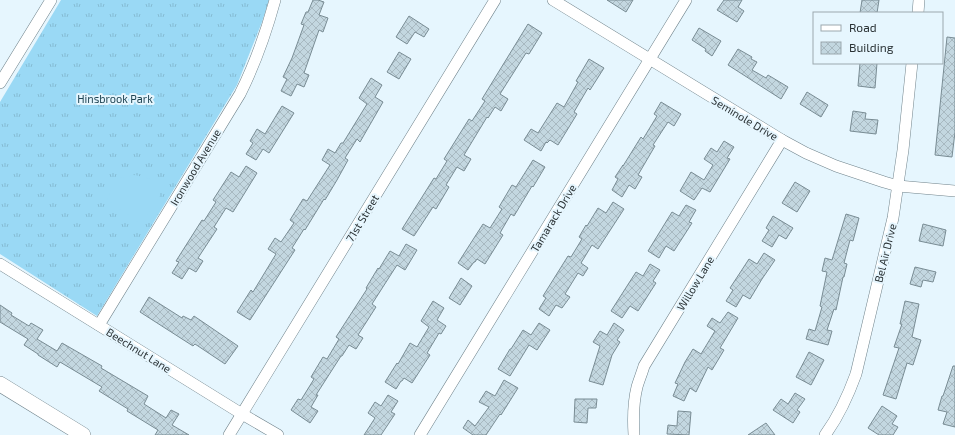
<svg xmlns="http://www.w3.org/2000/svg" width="955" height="435" viewBox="0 0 955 435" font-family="'Exo 2',sans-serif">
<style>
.grass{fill:url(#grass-tufts)}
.pitch{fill:#9ad9f5}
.building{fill:url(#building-cross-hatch);stroke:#798c94}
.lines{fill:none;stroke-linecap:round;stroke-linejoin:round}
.minor-casing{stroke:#70838b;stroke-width:12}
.major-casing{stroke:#70838b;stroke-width:16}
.minor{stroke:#fff;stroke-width:11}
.major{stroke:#fff;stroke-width:15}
.labels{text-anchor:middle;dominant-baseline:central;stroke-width:4;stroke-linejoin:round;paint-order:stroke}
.park-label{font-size:11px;fill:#1f4453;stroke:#e6f6fe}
.street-label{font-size:11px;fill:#2a3235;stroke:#e6f6fe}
</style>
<defs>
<pattern id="grass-tufts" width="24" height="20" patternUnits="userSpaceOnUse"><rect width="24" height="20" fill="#9ad9f5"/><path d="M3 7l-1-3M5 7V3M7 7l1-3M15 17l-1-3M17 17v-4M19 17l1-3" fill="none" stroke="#85bbd3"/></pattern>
<pattern id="building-cross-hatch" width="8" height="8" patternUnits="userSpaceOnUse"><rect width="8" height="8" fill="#c3d7e0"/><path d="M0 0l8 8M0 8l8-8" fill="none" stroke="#a8b9c1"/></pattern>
</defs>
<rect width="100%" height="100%" fill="#e6f6fe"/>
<path class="grass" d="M61,0H269L262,22L237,85L97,316L0,254V102Z"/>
<path class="pitch" d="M135,175L150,179L160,190V196L141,224L107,200L111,189L118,178Z"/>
<g class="building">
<path d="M313,0H318L324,2L319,15L328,18L323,32L319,30L304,73L309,75L304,87L297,84L291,96L281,91L287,79L283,77L292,58L304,25L301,24L306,12H308Z"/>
<path d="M607,0H633L626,12Z"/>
<path d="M724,0H742L738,7L744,11L737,22L717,10Z"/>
<path d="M862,0H879L877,13H860Z"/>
<path d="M409,16L429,29L424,37L415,32L407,44L396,37Z"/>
<path d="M528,24L542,33L529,54L526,53L500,94L508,99L501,111L495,107L488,118L487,117L464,155L471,159L464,171L457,167L446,185L449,187L436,209L433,207L414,236L402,229L434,178L436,179L447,161L444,159L469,119L472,121L485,101L482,99Z"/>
<path d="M699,28L721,41L712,56L705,51L706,49L692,40Z"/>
<path d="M947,37L955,38V132L952,157L935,155Z"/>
<path d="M738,49L752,57L751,59L757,62L752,70L766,78L768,75L788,87L781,99L728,65Z"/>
<path d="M399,52L411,59L399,79L387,72Z"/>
<path d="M589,59L604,68L590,90L588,88L574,112L577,114L558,145L550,140L547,143L546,142L541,151L524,140L531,129L538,133L557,103L564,107L578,82L576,81Z"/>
<path d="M860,63H877L875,88L858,86Z"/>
<path d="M371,78L382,85L375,97L383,102L360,142L357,139L345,158L348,160L337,180L325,200L324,199L305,230L304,229L292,248L295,250L250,320L237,312L251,290L253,292L276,254L268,249L275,238L281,242L294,223L290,220L303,199L307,201L330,165L322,160L328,149L335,153L341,143H343L367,104L359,98Z"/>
<path d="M807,92L828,105L821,117L800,104Z"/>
<path d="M661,102L681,114L674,126L668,122L653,145L655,146L638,175L642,177L635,189L629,185L622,197L612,190L618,179L615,177L623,165V166L641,137L643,139L657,116L654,114Z"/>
<path d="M282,106L294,113L269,153L263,149L256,160L246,154L253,143L250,141L257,129L265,134Z"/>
<path d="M853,111L866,113L865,119L878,120L876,134L850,131Z"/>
<path d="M724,141L734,147L727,158L730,159L710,192L702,188L694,200L680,191L691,172L704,180L713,165L704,159L711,148L717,152Z"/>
<path d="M533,160L545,167L533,187L532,186L514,216L511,214L500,233L503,235L485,264L477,259L475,262H474L468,270L458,263L483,224L490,228L502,209L499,207L512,185L516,187Z"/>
<path d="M246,166L257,173L233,212L226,208L214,227L217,229L198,258L203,261L196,272L189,268L182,279L172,273L179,262L176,261L202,220L204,221L216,202L213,200L231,172L239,177Z"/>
<path d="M795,182L810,191L797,212L782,203Z"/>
<path d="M613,202L624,209L598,249L592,245L581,263L588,268L583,276L578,273L565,294L570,297L562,308L556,305L549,316L539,309L546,298L543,296L568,256L571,257L582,239L579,237L586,225L587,226L598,208L606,213Z"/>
<path d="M686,205L696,210L689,222L692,223L674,251L666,246L659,258L648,251L672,212L679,216Z"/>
<path d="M846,214L859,218L853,241L850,240L844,263L847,264L844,277H843L836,310L834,309L827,330L832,331L828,345L806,339L809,329L815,331L822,307L820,306L827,272L822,271L825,258L832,260Z"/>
<path d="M773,216L793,228L786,239L779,235L772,247L762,241L769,230L766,228Z"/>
<path d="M923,224L946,230L943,246L919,241Z"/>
<path d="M406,244L417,250L405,270L397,265L372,304L376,307L358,335L363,338L356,349L349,345L342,356H341L316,395H318L311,407L318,411L310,423L291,410L298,399L301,400L314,379L311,377L323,357L327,359L339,339L336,337L367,289L366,288L378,268L379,269L390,251L399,256Z"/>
<path d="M764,253L775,260L762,279L750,299L743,295L736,307L726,301L733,290L730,288L749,259L757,264Z"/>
<path d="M650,264L660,270L653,281L656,283L638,311L630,306L622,318L611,311L636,272L643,276Z"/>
<path d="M915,267L936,272L933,282L923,280L921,287L910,284Z"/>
<path d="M461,278L472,286L460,305L449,298Z"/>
<path d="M149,297L182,318L183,316L191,320L194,316L238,346L225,364L195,344L193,346L140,312Z"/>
<path d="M433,301L444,308L437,320L446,326L441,334L439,333L427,353L430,355L412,383L404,378L402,381H401L396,389L385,382L397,363L398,364L410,343L417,347L429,327L421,321Z"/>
<path d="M905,301L919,304L912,337L921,340L913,365L907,363L896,399L883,395L899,348L894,347L902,324H900Z"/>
<path d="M0,305L12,313L11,315L29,326L31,323L43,330L37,339L57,351L62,343L102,366L101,368L148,396L144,404L166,418L171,410L179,414L172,425L189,435H155L158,430L127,411L128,409L99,391L102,387L60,362L57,367L38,355V354L24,345L28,339L0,322Z"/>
<path d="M728,312L738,318L720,348L724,350L712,370L708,367L696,392L690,388L684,401L673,396L678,384L675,383L685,362L693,349L701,354L715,331L707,326L712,318L720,323Z"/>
<path d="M539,323L550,330L537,350L529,345L510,376L498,369L510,349H511L523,330L531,335Z"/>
<path d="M614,323L624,330L617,340L620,342L612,355L603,385L589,381L600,346L593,342L600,331L607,335Z"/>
<path d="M809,352L824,360L811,385L796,377Z"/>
<path d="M953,366H955V427L943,424L947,412L938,410L942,396H943Z"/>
<path d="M504,380L518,388L501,415L500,414L486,435H473L463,428L468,420L475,426L489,407L479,402L486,391L495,396Z"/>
<path d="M795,393L805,399L797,410L800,412L793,423L773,410L781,399L788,404Z"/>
<path d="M388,395L398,401L391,412L395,414L381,435H364L375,418L368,413L375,402L381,406Z"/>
<path d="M575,399H597L596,408H588L587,423L574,422Z"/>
<path d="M882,406L897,416L892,424L898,427L893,435H879L868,428Z"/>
<path d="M678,411L691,412L689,435L667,434L668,425L677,426Z"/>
<path d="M766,423L775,435H748Z"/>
</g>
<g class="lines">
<g class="minor-casing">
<g id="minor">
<path d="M553,0L782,140L806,153L836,166L884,182L898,186L955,191"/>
<path d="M918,13L919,0"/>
<path d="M0,83L51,0"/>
<path d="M0,264L242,414L278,435"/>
<path d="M99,325L240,94C255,64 266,33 275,0"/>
<path d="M229,435L495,0"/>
<path d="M420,435L686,0"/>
<path d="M634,435C633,419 633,403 637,387C639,380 642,373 644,366L782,140"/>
<path d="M825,435C839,416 848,396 856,374L893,218L903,150L912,63"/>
</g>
</g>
<g class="major-casing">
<path id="major" d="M0,384L83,435"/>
</g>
<use href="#minor" class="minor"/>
<use href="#major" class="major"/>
</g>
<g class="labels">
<g class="park-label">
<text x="115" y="98">Hinsbrook Park</text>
</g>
<g class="street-label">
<text transform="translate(745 118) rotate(31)">Seminole Drive</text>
<text transform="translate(195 167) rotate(-59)">Ironwood Avenue</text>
<text transform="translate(362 218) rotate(-59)">71st Street</text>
<text transform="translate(553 218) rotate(-59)">Tamarack Drive</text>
<text transform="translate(885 253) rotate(-76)">Bel Air Drive</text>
<text transform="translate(695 283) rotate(-59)">Willow Lane</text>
<text transform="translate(139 350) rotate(32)">Beechnut Lane</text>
</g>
</g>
<rect x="813" y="12" width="130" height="52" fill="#e6f6fe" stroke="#9ba8ae"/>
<rect x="821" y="25" width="20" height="6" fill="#ffffff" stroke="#9ba8ae"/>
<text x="849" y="32" font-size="12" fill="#2a3235">Road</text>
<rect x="821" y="42" width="20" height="12" fill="url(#building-cross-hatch)" stroke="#9ba8ae"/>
<text x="849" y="52" font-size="12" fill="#2a3235">Building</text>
</svg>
